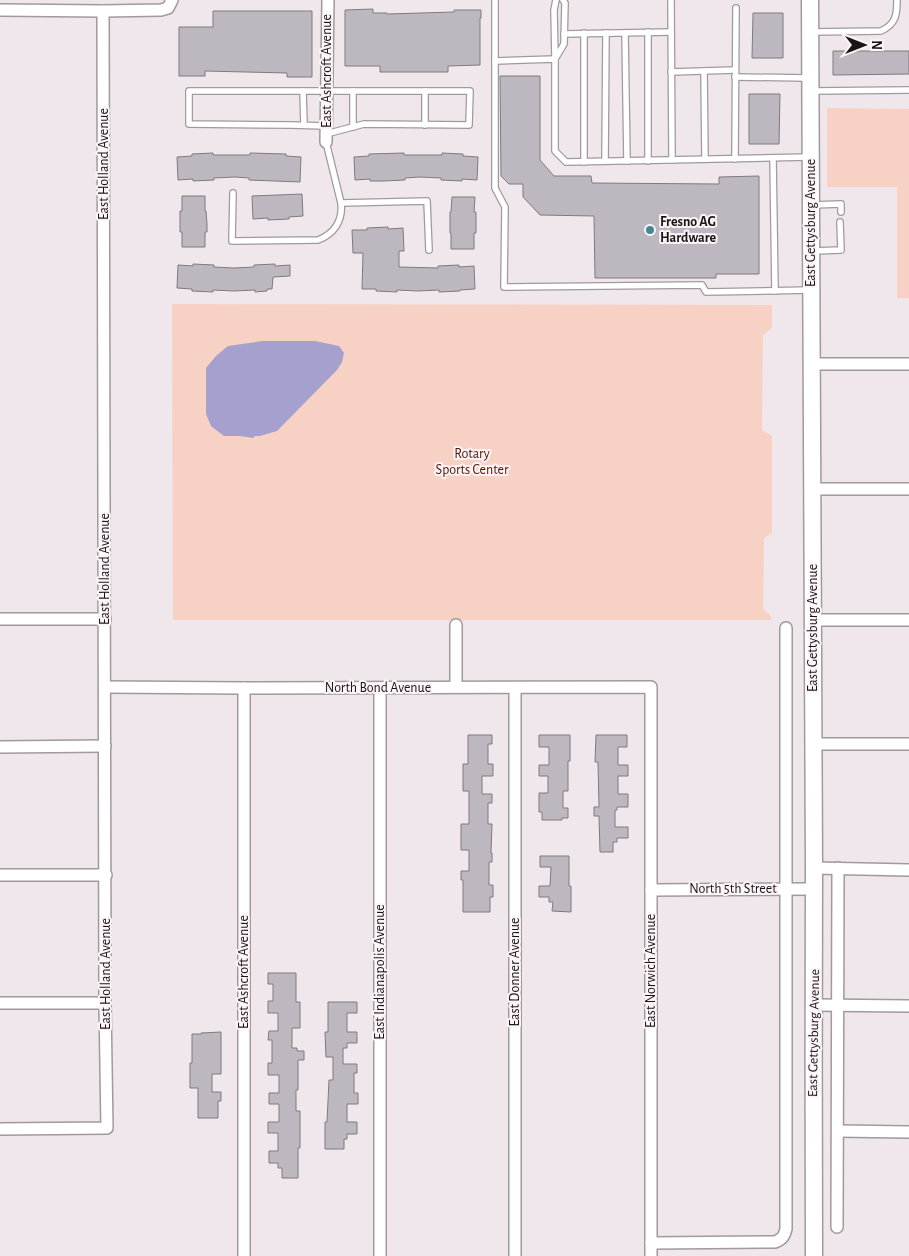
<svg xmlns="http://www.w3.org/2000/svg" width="909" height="1256" viewBox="0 0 909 1256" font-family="'Alegreya Sans',sans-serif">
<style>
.green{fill:#f6d1c4}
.water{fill:#a5a0ce}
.building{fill:#bdb8bf;stroke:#7f7a80}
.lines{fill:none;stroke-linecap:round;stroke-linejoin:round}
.lane-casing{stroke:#a0999d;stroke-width:8}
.street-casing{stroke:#a0999d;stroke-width:14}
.secondary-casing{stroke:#a0999d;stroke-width:19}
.lane{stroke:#fff;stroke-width:5.5}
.street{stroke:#fff;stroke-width:11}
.secondary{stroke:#fff;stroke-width:16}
.poi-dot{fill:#438993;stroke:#fdf4f8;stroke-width:2}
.labels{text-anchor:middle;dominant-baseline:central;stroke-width:4;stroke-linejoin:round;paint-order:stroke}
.street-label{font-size:14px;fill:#181517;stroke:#fdf4f8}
.poi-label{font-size:14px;font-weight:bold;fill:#181517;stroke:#fdf4f8;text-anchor:start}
.park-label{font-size:14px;fill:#501300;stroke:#fdf4f8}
</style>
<rect width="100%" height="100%" fill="#efe7eb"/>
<g class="green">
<path d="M827,108L909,109V298H897V187H827Z"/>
<path d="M172,304L772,305V328L763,335L762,430L772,436V533L764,538L763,609L771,616L772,620H173Z"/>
</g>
<path class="water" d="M262,341H315L339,346L344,353L342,362L337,370L277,431L260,436H255L253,438L240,436H224L211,426L206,414V368L216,356L228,346Z"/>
<g class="building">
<path d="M373,9V13H387V14L454,12V10H481V18H480V65L448,66V72H380V66H345V10Z"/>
<path d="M213,11H312V77H287V73L205,71V76H179V27H213Z"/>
<path d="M753,13H783V58H752Z"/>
<path d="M833,51H909V74L833,75Z"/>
<path d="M500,76H540V160L554,176H591L592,183L719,184V177L759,176V274H716V278H595L594,216L540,215L523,197V184H509L501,176Z"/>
<path d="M749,94H780L779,144H749Z"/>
<path d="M213,153V155H250V153L286,154V156L301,157L300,182L249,180V178L235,177L214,178V180L193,181V179L178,180L177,157L192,156V154Z"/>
<path d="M404,153V155H442V153L463,154V156L478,157L477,180L462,179V181L441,180V178L420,177L405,178V180L383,181H370V179L355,180L354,157L369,156V154Z"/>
<path d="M302,194L303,216L289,217V219L268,220V218L253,219L252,196Z"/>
<path d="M182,196H205V211H206L207,224V232H205V247H182V232H180V211H182Z"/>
<path d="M452,197H475L474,212H476V233H474V249H451V233H450V212H451Z"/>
<path d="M388,227V229L403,228L404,251H399V267L438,268V266L459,265V267L474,266L475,289L460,290V291L439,292V290L418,291L397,290V292L376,291V289H362L363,253H353L352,230H367V228Z"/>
<path d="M193,264L214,265V267L234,268L254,267V265L275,264V266L290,265V276L273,277L272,289H267V291L255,292V290L234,291L213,290V292L192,291V289L177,288L178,265L193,266Z"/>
<path d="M468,735H492V744H488V764H493V776H482V794H492V803H488V824H492L491,853H492V862H489V885H493V897H490V912H463V880H461V871H469V850H461V824H469V791H463V764H468Z"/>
<path d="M539,735H570V761H568V791H563V808H568V818H562V820H542V812H539V793H548V776H539V765H549V747H539Z"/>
<path d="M596,735H627V747H618V765H628V776H618V794H628V807H617V810H615V827H628V838H617V842H613V852H600L599,816H594V807H599L598,762H595Z"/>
<path d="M540,856H569V886H571V912L552,911L553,902H549V897H539V886H550L551,867H540Z"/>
<path d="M268,973H296V1002H300V1028H292V1048H297V1051H304V1060H298V1090H296V1111H300V1148H298V1178H282V1168H278V1163H269V1151H278V1133H268V1122H279V1104H269V1093H279V1075H268V1063H272V1040H268L269,1031H278V1013H268V1001H273V984H268Z"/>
<path d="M328,1002H357V1013H347V1032H357V1043H347V1048H343V1064H357V1073H354V1093H358V1104H347V1122H357V1134H347V1139H344V1149H325V1122H327L329,1080H333V1057H326L325,1032H328Z"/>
<path d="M221,1032V1074H212V1092H221V1101H218V1118H198V1088H190V1063H192V1034H201V1033Z"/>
</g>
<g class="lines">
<g class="lane-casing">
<g id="lane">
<path d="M495,0V188L505,207L504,287L702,285L706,292L811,290"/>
<path d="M556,0L554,10L555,59L564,44L565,3L563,0"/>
<path d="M671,0L672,160"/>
<path d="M648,32V161"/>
<path d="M811,32L881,31C896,24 897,15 897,0"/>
<path d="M625,33L627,161"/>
<path d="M564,34L671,32"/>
<path d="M495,61L555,59V151L566,162L810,157"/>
<path d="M704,71L705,159"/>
<path d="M671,72L735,70"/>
<path d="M735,77L808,78"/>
<path d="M303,91L304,125"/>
<path d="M353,91V127"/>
<path d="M812,91L909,90"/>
<path d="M425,125V91"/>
<path d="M326,126L291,125L189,124V91H470L469,125L364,124L326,134"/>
<path d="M326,142L341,203L427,201L429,250"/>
<path d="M773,158L775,291"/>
<path d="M735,159L736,8"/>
<path d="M605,161L606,33"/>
<path d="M584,162V33"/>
<path d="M233,193L232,241L318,240C334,234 343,221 341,203"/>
<path d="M812,205L841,204V212"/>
<path d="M814,251L841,250L840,222"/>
</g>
</g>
<g class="street-casing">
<g id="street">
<path d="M0,10L103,11L161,10L168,8L172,0"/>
<path d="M326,142L328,0"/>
<path d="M812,364H909"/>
<path d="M812,489H909"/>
<path d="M0,619H105"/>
<path d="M813,620H909"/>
<path d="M105,687L244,688L651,687V1256"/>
<path d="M456,687V625"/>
<path d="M244,688V1256"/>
<path d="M380,688V1256"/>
<path d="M813,744H909"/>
<path d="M0,747L105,746"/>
<path d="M814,868L909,870"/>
<path d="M0,875H106"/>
<path d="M651,890L814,889"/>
<path d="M0,1003H105"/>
<path d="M815,1005L909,1006"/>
<path d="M0,1129L107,1128L105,1003L103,11"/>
<path d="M838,1131L909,1132"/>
<path d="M837,1227L838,868"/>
<path d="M651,1243L775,1242C782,1239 784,1237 786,1229V628"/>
<path d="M515,1256V688"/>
</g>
</g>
<g class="secondary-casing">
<path id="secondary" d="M810,0L814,868C814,997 813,1127 814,1256"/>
</g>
<use href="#lane" class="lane"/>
<use href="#street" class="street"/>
<use href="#secondary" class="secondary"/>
</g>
<circle class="poi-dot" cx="650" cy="230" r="5"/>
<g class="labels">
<g class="street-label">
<text transform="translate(327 71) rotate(-90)">East Ashcroft Avenue</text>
<text transform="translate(104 164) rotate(-90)">East Holland Avenue</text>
<text transform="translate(811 223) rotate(-90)">East Gettysburg Avenue</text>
<text transform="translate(105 569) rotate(-90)">East Holland Avenue</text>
<text transform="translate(813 628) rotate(-90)">East Gettysburg Avenue</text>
<text x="378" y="688">North Bond Avenue</text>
<text x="733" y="889">North 5th Street</text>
<text transform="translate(651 971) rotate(-90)">East Norwich Avenue</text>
<text transform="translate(244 972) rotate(-90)">East Ashcroft Avenue</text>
<text transform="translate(380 972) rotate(-90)">East Indianapolis Avenue</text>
<text transform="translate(515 972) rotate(-90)">East Donner Avenue</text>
<text transform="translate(106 974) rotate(-90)">East Holland Avenue</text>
<text transform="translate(814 1033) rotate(-89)">East Gettysburg Avenue</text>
</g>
<g class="poi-label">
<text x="660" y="222">Fresno AG<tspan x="660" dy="16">Hardware</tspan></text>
</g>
<g class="park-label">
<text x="472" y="454">Rotary<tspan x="472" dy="16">Sports Center</tspan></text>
</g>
</g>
<g transform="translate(864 45) rotate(90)" stroke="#fdf4f8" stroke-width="4" paint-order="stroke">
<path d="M0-4L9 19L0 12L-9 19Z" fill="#181517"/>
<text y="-8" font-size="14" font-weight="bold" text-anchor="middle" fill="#181517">N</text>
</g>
</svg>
